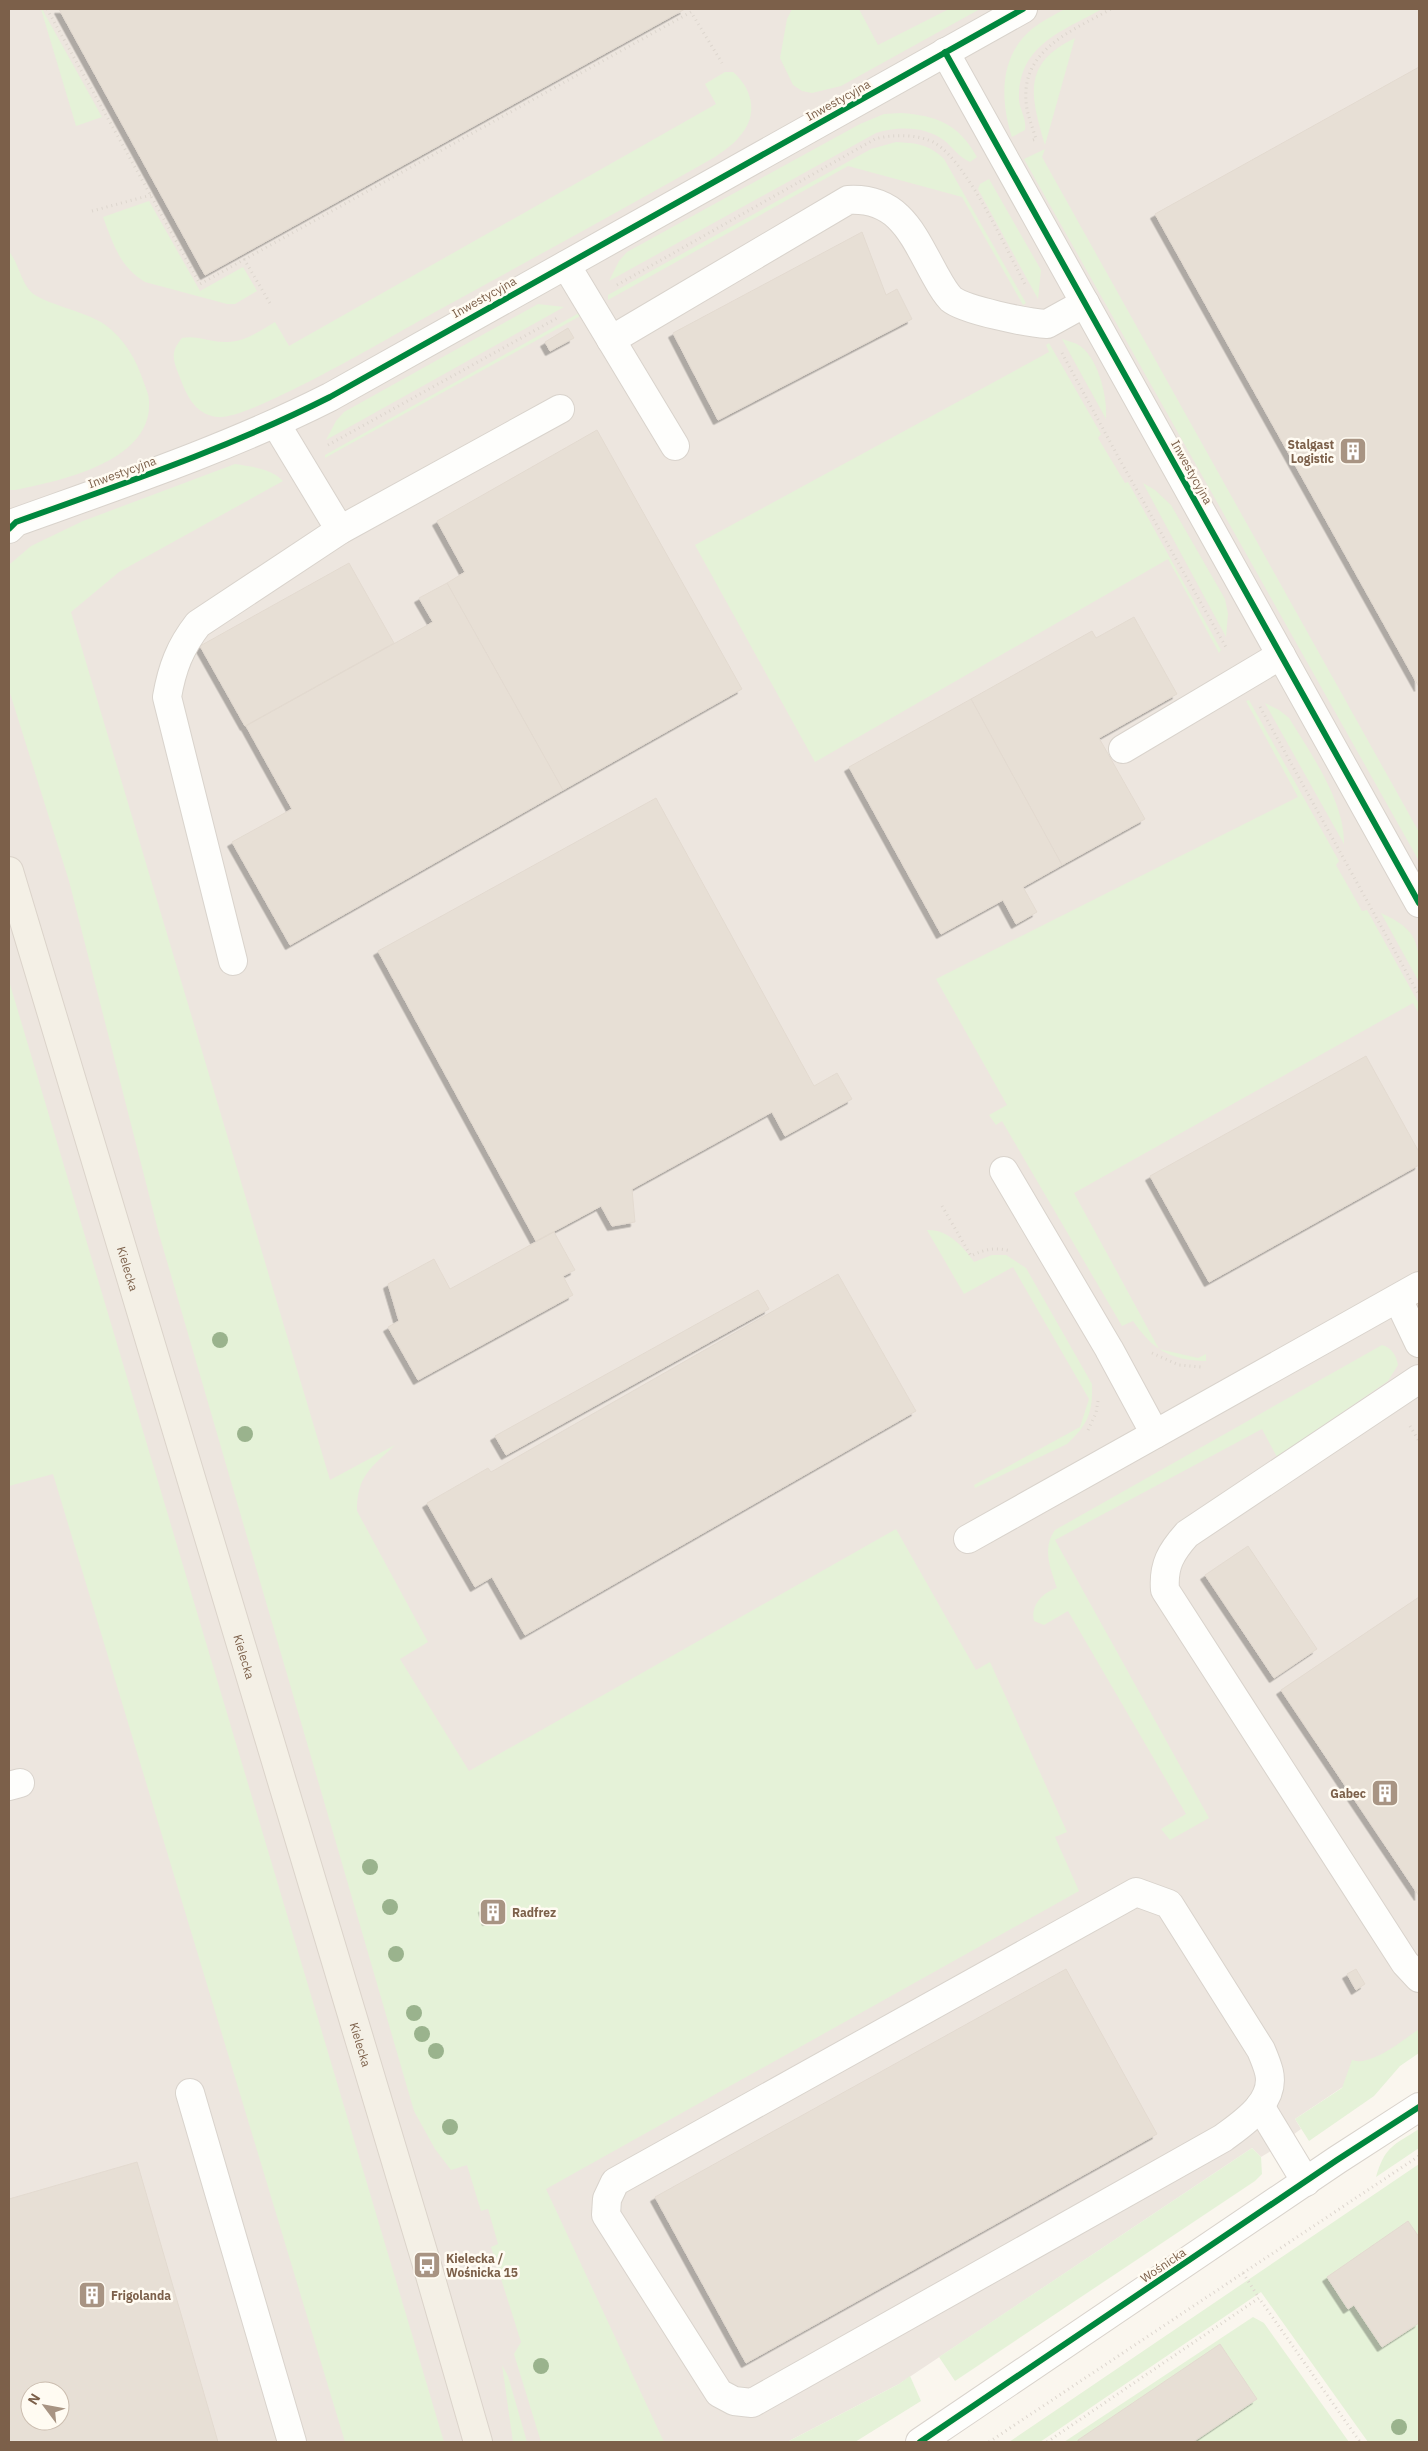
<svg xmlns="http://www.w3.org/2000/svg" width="1428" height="2451" viewBox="0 0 1428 2451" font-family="'IBM Plex Sans',sans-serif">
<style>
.industrial{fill:#ede6df;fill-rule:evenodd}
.green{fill:#e5f2d8}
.building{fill:#e7dfd5;stroke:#e3dad0;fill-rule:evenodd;filter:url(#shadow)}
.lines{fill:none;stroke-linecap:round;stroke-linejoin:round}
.minor-casing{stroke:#d9d3cc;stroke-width:30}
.major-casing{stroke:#dbd3ca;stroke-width:30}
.path{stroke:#ddd6ce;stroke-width:3;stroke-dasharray:1 4;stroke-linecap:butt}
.minor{stroke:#fefefc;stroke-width:28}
.major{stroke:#f4f0e6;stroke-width:28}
.cycleway-casing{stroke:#fffbf2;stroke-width:9}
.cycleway{stroke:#00873e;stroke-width:6}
.tree{fill:#9ab38d}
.labels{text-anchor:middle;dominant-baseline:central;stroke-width:5;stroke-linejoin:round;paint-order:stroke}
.street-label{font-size:12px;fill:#7c604a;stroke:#fffbf2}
.poi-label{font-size:12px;font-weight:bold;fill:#7c604a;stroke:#fffbf2;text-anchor:start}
</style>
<defs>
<filter id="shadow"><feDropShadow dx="-4.5" dy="4.5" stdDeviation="0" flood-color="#0004"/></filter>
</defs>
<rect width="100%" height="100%" fill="#faf6ee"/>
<path class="industrial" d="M9,9H1419V2036L1295,2119L1301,2129L1271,2151L1261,2157L1252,2148L899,2384L787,2442H9ZM30,2391H60V2421H30Z"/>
<g class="green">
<path d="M41,9H42L102,117L76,126Z"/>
<path d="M792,9H859L878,45L949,9H980L841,86L812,93L802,91L793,85L780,58L787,19Z"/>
<path d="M1065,9H1102C1063,31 1020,44 1019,96C1018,108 1027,117 1025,130L1012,137C1000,100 999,56 1032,29C1042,21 1054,15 1065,9Z"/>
<path d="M1075,38L1045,145C1031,96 1021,64 1075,38Z"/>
<path d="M725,72H733C753,89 759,116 739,137C733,145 723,151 715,157C623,209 530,260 437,311C400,331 250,421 217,417C194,414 186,394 179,375C172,359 171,351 182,338C197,335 209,342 225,342C243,343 260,331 275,322L289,346L716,104L705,84Z"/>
<path d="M901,113C937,116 958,123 977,157L970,162C959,157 954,149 945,141C926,126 898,126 876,133L609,281L619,261L627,252L860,124L884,114Z"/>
<path d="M896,142C915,143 929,144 944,159L1026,303L1023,305L962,197L848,166L608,300V295L871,149Z"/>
<path d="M1045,149L1042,157L1419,832V861L1024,159Z"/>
<path d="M989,179L1041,270L1038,299L978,189L980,184Z"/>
<path d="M149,201L200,291L243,267L257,291L235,304H227L145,282C120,267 113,244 103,217Z"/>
<path d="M9,252C17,259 21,282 31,292C42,303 87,312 104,324C125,339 136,359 144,383C146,389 149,395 149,401C153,462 59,481 15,490H9Z"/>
<path d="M538,304L564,307L326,440L336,421L344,412Z"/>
<path d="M579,313L582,315L325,458V455Z"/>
<path d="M1062,339C1067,341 1073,342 1077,344C1098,355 1108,398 1106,419Z"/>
<path d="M1049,343L1101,434L1098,438L1125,483L1128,482L1221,650L1219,653L1168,559L815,762L695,545L1049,352L1046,345Z"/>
<path d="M235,464C252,467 271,468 283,481L119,572L71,612L330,1480L395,1445C371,1468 357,1475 357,1511L428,1642L400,1659L469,1771L896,1529L976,1670L990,1662L1067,1832L1055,1837L1079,1891L546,2189L664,2442H541L514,2354L521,2342L491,2247L498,2244L488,2209L481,2211L467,2165L451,2170L435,2149L414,2111L159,1234L69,881L9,690L10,564L31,546L83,521Z"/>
<path d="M1143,483L1155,490L1171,505L1225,599L1228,614L1226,637Z"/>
<path d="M1249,700L1339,861L1336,865L1362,911L1367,910L1419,1004V1014L1413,1003L1074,1193L1159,1349L1198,1358L1206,1354V1361C1170,1360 1153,1350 1133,1321L1122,1326L1002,1121L996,1125L989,1115L1007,1105L936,979L1298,797L1246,701Z"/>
<path d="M1265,703L1279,710L1289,718C1311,754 1345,802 1344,844Z"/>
<path d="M1381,913C1419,930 1419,944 1419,982Z"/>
<path d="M9,981L444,2442H345L53,1474L9,1486Z"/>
<path d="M927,1230C947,1229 963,1246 974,1262L992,1255H1006L1026,1268L1092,1384C1093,1412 1088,1425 1067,1444L975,1488L974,1485L1080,1427L1089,1399L1013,1267L964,1294Z"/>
<path d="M1382,1345C1392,1348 1396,1355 1398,1365L1388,1381L1277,1457L1262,1429L1055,1540L1209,1818L1170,1840L1161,1829L1186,1814L1068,1611L1044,1625L1034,1621C1030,1606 1043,1592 1057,1588C1050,1568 1042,1548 1055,1530Z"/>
<path d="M1419,2029V2053L1400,2066L1374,2096L1309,2141L1295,2119L1342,2088L1352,2060C1371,2067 1403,2040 1419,2029Z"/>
<path d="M1419,2129V2148L1376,2177C1385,2146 1394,2145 1419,2129Z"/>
<path d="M1252,2148L1261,2157L1262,2174L1255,2181L955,2381L939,2357Z"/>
<path d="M1419,2164V2442H1368L1261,2292L1040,2442H1009Z"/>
<path d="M1253,2317L1264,2323L1349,2442H1064Z"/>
<path d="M502,2365L508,2376L527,2442H513Z"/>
<path d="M910,2376L921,2401L855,2442H787L899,2384Z"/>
</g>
<g class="building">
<path d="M59,9H685L205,275Z"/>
<path d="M1419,67V687L1155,214Z"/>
<path d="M862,232L886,295L897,289L912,319L718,420L673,333Z"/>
<path d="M568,328L574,338L550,351L545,342Z"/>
<path d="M597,430L742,689L563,790L447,583L465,572L437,521Z"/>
<path d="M349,563L394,643L245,726L200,646Z"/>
<path d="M447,583L563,790L290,945L232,842L292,809L246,726L433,622L419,598Z"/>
<path d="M1134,617L1177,694L1099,738L1145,819L1062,865L971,699L1092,631L1096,638Z"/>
<path d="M971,699L1062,865L1023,887L1037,912L1016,924L1003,900L941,934L849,767Z"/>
<path d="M656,798L814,1086L837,1073L852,1099L785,1136L772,1112L632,1189L635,1222L612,1226L601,1206L536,1241L378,951Z"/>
<path d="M1366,1056L1419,1152V1165L1209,1282L1150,1176Z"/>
<path d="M554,1232L575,1270L563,1276L573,1295L418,1380L388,1327L399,1321L388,1284L434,1259L450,1289Z"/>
<path d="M838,1274L916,1411L525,1635L492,1577L475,1587L427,1503L488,1468L491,1472Z"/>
<path d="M758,1290L769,1309L506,1455L495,1436Z"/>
<path d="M1248,1546L1317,1649L1274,1678L1205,1575Z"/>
<path d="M1419,1597V1896L1281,1690Z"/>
<path d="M498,1903L502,1915L487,1921L483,1908Z"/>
<path d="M1066,1969L1157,2134L746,2363L655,2197Z"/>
<path d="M1356,1969L1365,1984L1356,1990L1347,1974Z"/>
<path d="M137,2162L218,2442H9V2199ZM30,2391H60V2421H30Z"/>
<path d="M1408,2221L1419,2237V2323L1382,2347L1354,2305L1348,2309L1327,2277Z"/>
<path d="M1220,2344L1257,2399L1193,2442H1079L1078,2440Z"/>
</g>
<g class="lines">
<g class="minor-casing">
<g id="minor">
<path d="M945,52L1419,903"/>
<path d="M566,265L675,446"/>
<path d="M611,340L848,200C899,197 913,235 934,273C939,282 944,292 951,299C964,310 1028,323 1047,324L1085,303"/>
<path d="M276,424L340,530"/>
<path d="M9,529L16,522C122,484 229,448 330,397L1023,9"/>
<path d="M1123,749L1281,655"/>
<path d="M233,961L167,697C172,668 180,647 198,624L340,530L560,409"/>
<path d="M1004,1171L1109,1349L1155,1434"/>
<path d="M1398,1299L1419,1343"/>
<path d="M1419,1379L1187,1534C1171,1552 1163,1565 1165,1590L1405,1963L1419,1978"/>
<path d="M968,1539L1419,1286"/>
<path d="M9,1786L20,1783"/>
<path d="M1136,1892L1169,1904L1261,2050C1264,2057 1267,2064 1269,2072C1276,2102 1243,2123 1223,2138L752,2403L734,2401L719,2393L606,2215L607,2199L615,2182Z"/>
<path d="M190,2093L292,2442"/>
<path d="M1260,2106L1306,2182"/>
<path d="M920,2442L1337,2160L1419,2107"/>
</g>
</g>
<g class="major-casing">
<g id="major">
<path id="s1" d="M9,871L427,2265L478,2442"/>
</g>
</g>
<g class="path">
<path d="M47,9L200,284L691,12L722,63"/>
<path d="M1033,140L1036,139C1033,129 1029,119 1027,109C1017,51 1070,32 1111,9"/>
<path d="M92,211L151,195"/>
<path d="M244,259L271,305"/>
<path d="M617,285L875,139C892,134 919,134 935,143C969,164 1006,250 1026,286"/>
<path d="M1062,353L1121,462L1227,649"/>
<path d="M328,445L559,317"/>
<path d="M1260,707L1419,995"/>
<path d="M942,1206L971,1256C985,1249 995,1247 1011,1251"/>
<path d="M1152,1353L1179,1365L1201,1367"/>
<path d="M1410,1426L1419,1441"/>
<path d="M1088,1430L1096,1413L1098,1401"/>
<path d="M1243,2273L1259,2298"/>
<path d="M989,2442L1419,2156"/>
<path d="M1047,2442L1259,2298L1360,2442"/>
</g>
<use href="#minor" class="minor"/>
<use href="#major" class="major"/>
<g class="cycleway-casing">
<g id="cycleway">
<path d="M945,52L1419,903"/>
<path d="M9,529L16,522C122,484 229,448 330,397L1023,9"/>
<path d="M920,2442L1337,2160L1419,2107"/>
</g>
</g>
<use href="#cycleway" class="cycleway"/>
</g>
<g class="tree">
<circle cx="220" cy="1340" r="8"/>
<circle cx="245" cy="1434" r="8"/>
<circle cx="370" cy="1867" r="8"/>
<circle cx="390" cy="1907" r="8"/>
<circle cx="396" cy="1954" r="8"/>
<circle cx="414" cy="2013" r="8"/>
<circle cx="422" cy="2034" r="8"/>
<circle cx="436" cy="2051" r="8"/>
<circle cx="450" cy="2127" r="8"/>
<circle cx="541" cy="2366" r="8"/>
<circle cx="1399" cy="2427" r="8"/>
</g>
<defs>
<g id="building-square" transform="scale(1.4375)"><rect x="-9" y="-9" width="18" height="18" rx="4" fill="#a89483" stroke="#fffbf2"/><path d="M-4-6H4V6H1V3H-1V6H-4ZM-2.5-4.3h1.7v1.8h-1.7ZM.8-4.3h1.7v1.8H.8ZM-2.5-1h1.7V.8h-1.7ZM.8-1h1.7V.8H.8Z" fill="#fff"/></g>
<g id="bus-square" transform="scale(1.4375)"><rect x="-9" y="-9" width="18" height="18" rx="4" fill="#a89483" stroke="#fffbf2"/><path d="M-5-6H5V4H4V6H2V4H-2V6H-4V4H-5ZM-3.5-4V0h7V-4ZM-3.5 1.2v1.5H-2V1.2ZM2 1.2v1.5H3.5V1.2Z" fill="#fff"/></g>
</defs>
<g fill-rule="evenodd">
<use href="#building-square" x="1353" y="451"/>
<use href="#building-square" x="1385" y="1793"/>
<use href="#building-square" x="493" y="1912"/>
<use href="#bus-square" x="427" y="2265"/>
<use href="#building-square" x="92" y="2295"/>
</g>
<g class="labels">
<g class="street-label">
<text transform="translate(838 100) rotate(-29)">Inwestycyjna</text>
<text transform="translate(484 297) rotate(-29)">Inwestycyjna</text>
<text transform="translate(122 472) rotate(-20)">Inwestycyjna</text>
<text transform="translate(1192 472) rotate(61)">Inwestycyjna</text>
<text stroke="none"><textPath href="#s1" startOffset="415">Kielecka</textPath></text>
<text stroke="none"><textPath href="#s1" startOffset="820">Kielecka</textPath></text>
<text stroke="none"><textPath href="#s1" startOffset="1225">Kielecka</textPath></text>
<text transform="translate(1163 2265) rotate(-34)">Wośnicka</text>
</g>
<g class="poi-label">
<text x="1334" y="444" text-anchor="end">Stalgast<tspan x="1334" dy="14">Logistic</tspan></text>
<text x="1366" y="1793" text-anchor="end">Gabec</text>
<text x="512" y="1912">Radfrez</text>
<text x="446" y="2258">Kielecka /<tspan x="446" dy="14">Wośnicka 15</tspan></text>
<text x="111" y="2295">Frigolanda</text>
</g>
</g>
<rect width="1428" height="2451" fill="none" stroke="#7c604a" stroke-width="20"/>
<g transform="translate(45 2406) rotate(302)"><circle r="24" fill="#fffbf2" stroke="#cbbdaf"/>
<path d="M0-4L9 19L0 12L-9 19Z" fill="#a89483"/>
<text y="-8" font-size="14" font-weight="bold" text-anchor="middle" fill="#7c604a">N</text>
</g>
</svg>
